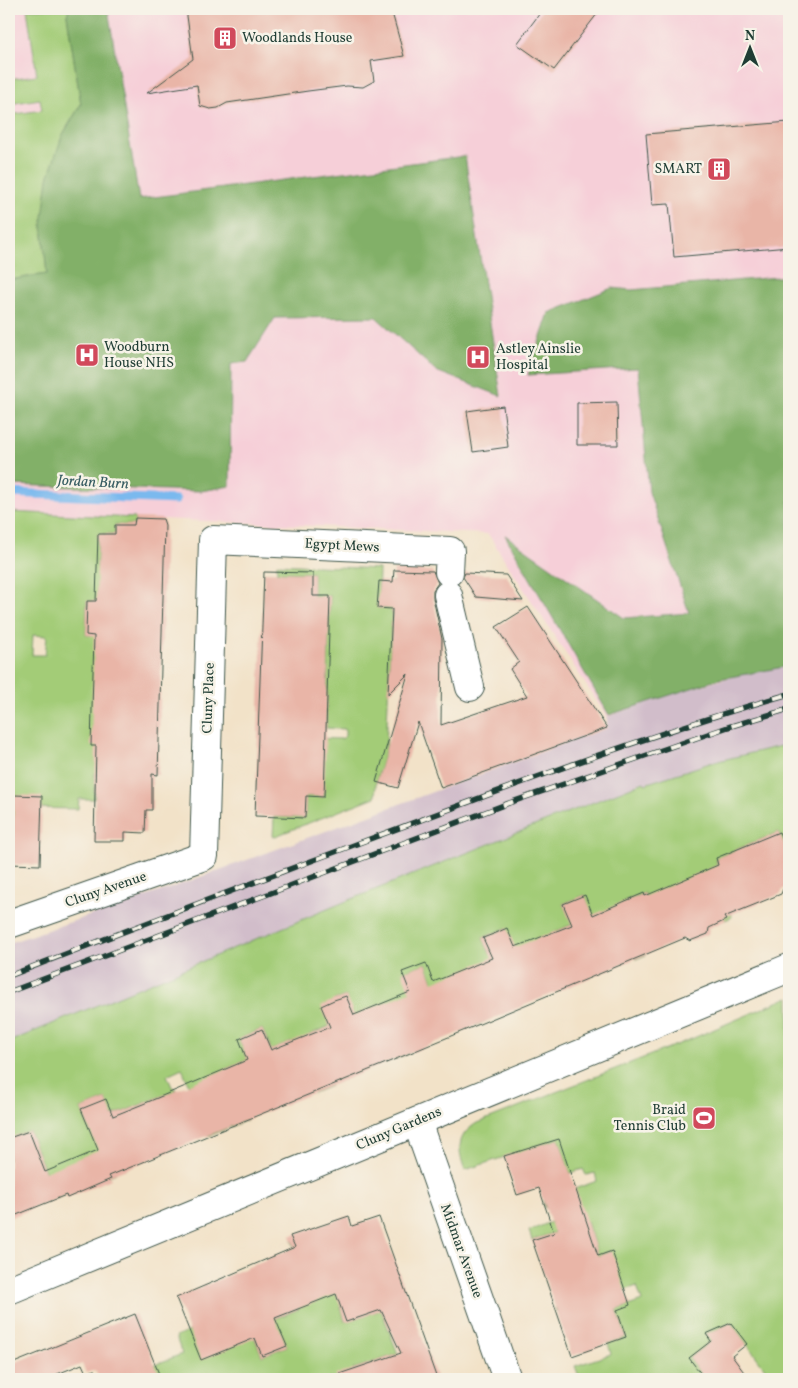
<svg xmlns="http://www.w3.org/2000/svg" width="798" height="1388" viewBox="0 0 798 1388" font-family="Vollkorn,serif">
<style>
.built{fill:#f6cfd8}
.industrial{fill:#d1bdca}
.green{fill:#a3cc77;stroke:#618456;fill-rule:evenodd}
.forest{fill:#82b068;stroke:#50764e}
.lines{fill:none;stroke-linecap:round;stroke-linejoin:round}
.stream{stroke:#7ab9ee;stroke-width:9}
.building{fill:#e9b5a7}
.minor-casing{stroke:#3f564a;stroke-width:30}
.tertiary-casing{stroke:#3f564a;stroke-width:30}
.minor{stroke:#fff;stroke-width:28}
.tertiary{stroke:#fff;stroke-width:28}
.rail-casing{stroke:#1f3d34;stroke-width:5.5}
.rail{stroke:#f7f3e8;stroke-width:4;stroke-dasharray:11;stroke-linecap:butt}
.labels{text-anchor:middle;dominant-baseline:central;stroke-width:5;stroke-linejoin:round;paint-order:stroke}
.poi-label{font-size:14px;fill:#1f3d34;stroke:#f7f3e8;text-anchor:start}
.street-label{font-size:14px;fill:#1f3d34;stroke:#f7f3e8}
.water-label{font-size:15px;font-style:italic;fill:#365c62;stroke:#f7f3e8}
</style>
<rect width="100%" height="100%" fill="#f7f3e8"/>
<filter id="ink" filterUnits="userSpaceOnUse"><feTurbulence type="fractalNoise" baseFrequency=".02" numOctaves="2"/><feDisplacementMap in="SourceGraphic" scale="10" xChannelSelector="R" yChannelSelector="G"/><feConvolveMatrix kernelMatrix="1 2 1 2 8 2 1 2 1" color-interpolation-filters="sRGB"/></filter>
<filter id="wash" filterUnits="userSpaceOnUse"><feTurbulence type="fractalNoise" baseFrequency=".0096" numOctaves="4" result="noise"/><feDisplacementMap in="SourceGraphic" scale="20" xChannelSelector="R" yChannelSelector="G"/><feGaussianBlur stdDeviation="1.12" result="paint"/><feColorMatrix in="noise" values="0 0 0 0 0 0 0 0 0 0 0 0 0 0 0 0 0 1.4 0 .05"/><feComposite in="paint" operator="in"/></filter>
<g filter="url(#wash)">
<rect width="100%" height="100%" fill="#f2e2c8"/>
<path class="built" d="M9,9H789V661L682,691L607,717L488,534L9,512Z"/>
<path class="industrial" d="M789,661V744L710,763L645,784L643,782L342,903L9,1042V943L165,890L607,728V717L682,691Z"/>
<g class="green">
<path d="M27,9H69L67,15L81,104L62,136L42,225L47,274L9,280V115L42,110L40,99L9,104V79L37,75Z"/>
<path d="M9,512L135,518L134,525H115V534H98L97,567L113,602L87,601L86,635L112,636L108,773H95L94,799H79L78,809L27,808L13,839H9ZM33,635L47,636L45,655H32Z"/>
<path d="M277,564L379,569L378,608L389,609L390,582H393L386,748L376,782L375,797L273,837L274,817L305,818L306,796L324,797V776L307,738L342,739L345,736V729L326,728L330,596H313V573L277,572Z"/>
<path d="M789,744V856L779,832L716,858L725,907L732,917L725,920L650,907L644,893L624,901L646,955L636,959L616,907L592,916L585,895L563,904L573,924L513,950L506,928L483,938L490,954L494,958L491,1018L476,1026L455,975L432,984V979L426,963L403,972L413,991L410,1053L396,1059L375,1008L352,1017L346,996L334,1000L332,1025L309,1035L330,1086L313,1093L292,1042L269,1051L270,1046L262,1029L239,1039L246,1056L250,1059L226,1069L247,1120L209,1136L182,1068L167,1075L172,1087L177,1090L110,1117L111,1112L106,1099L81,1109L90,1130L116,1173L56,1199L29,1131L14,1137L21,1155L9,1160V1042L342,903L644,782L645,784L710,763Z"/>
<path d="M789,997V1379H773L731,1323L706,1334L711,1341L689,1358L705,1379H580L575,1366L611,1354L608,1343L626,1337L617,1310L642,1301L637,1286L557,1313L555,1308L575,1300L611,1251L598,1256L587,1222L532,1240L529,1231L575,1212L571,1199L545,1208L543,1200L597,1181L595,1173L586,1175L583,1169L570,1173L559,1139L465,1170C457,1149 457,1135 477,1123L689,1040Z"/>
<path d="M315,1232L352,1301L340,1305L345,1322L381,1310L398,1354L353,1369L356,1379H161L154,1365L182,1354L176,1337L190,1331L253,1334L262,1356L287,1346L274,1319L299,1309L307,1277L292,1241Z"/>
</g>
<g class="forest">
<path d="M69,9H108L139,199L465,156L501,396L436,371L376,317L275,318L247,362L231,364L230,486L201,491L9,485V280L47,274L42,225L48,178L62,136L81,104L67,15Z"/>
<path d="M789,276V666L719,679L609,715L505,535L624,618L689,613L649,492L638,368L528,375L549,313L612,288L631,290Z"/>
</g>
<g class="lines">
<path class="stream" d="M9,493L176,500"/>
</g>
<g id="blocks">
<g class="building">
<path d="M186,9H391L404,56L371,61L374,81L363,87L347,86L308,91L227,103L218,108L210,109L200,106L197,85L147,93L193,59Z"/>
<path d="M543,9H601L554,70L517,44Z"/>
<path d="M789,122V247L674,257L669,204L652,205L646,134Z"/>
<path d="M617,402L618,445H577V403Z"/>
<path d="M503,406L508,447L473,452L467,411Z"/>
<path d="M135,518L163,519L165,525L158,775L152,774V810H146L145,833L125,832V841H94L96,746H91L94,636L86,635L87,601H96L98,534H115V525H134Z"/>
<path d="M394,570L433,571L438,583L433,590V598L442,639L441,725L527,696L510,669L519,662L496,627L528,607L607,728L441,788L418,722L398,788L376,782L408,674L388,694L392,609L377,608L379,581L393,582Z"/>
<path d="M264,572L313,573V596H330L324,797L306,796L305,818L255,816Z"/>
<path d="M465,573L506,575L523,601L476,597L463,577Z"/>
<path d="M14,795L42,796L40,865L9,864V839H13Z"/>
<path d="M779,832L789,855V887L783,889L781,894L724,917L726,920L709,928L708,934L690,941L685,938L396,1059L109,1176L111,1179L67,1198L66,1195L9,1218V1138L29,1131L45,1172L98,1150L81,1109L106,1099L113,1116L143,1104L247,1060L239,1039L262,1029L271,1050L330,1027L321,1006L334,1000L346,996L354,1015L410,992L402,972L426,963L433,982L492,958L483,938L496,933L507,928L515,947L572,925L563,904L585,895L593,915L644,893L645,896L718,865L716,858Z"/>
<path d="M559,1139L598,1256L612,1251L630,1305L617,1310L626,1337L572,1356L532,1240L554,1233L539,1188L517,1195L504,1156Z"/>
<path d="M349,1216L352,1226L379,1217L437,1379H336V1375L401,1353L381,1310L346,1322L336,1294L275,1318L287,1346L262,1356L255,1338L201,1360L176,1298L295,1247L290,1236Z"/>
<path d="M135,1314L161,1379H99L95,1370L86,1373L82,1364L45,1379H9V1365Z"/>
<path d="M731,1323L747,1344L732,1356L749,1379H705L689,1358L711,1341L706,1334Z"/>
</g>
</g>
</g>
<g filter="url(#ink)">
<use href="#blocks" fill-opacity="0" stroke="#3f564a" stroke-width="1"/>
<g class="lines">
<g class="minor-casing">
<g id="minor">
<path d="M448,595L470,687"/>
<path d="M9,924L204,856L213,540L450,551L449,572"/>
<path d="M417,1122L507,1379"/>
</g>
</g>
<g class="tertiary-casing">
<path id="tertiary" d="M9,1290L789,968"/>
</g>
<use href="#minor" class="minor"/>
<use href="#tertiary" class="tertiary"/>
<g class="rail-casing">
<g id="rail">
<path d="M9,976C131,928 253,883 375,837C512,786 649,734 789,694"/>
<path d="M9,992L509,803L728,727L789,709"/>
</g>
</g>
<use href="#rail" class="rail"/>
</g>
</g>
<defs>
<g id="building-square" transform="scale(1.25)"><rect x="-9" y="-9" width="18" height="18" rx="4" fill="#d1495b" stroke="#f7f3e8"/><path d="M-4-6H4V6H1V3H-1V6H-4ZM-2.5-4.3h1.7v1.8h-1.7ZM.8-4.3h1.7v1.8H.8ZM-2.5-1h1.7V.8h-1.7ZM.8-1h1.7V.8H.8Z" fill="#fff"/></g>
<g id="hospital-square" transform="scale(1.25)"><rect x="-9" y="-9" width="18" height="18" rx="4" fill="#d1495b" stroke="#f7f3e8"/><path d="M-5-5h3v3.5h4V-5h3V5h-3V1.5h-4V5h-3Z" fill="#fff"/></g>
<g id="stadium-square" transform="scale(1.25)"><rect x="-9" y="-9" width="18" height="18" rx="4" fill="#d1495b" stroke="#f7f3e8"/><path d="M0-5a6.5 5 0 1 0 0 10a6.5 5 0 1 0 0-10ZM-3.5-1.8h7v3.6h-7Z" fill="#fff"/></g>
</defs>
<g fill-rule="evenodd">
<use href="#building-square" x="225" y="38"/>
<use href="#building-square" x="719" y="169"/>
<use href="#hospital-square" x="87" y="355"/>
<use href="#hospital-square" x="478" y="357"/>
<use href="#stadium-square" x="704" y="1118"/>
</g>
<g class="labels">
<g class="poi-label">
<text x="242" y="38">Woodlands House</text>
<text x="702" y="169" text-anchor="end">SMART</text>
<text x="104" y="347">Woodburn<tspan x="104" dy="16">House NHS</tspan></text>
<text x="496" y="349">Astley Ainslie<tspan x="496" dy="16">Hospital</tspan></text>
<text x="686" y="1110" text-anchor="end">Braid<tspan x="686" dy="16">Tennis Club</tspan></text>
</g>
<g class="street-label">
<text transform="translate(342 546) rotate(3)">Egypt Mews</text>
<text transform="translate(209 698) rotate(-88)">Cluny Place</text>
<text transform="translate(106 890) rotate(-19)">Cluny Avenue</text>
<text transform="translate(399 1129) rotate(-23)">Cluny Gardens</text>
<text transform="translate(461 1251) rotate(70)">Midmar Avenue</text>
</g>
<g class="water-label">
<text transform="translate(93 483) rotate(3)">Jordan Burn</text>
</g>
</g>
<rect width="798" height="1388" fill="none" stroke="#f7f3e8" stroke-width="30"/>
<g transform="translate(750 48)" stroke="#f7f3e8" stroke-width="4" paint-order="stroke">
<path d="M0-4L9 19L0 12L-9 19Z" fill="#1f3d34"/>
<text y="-8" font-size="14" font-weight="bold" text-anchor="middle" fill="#1f3d34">N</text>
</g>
</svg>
